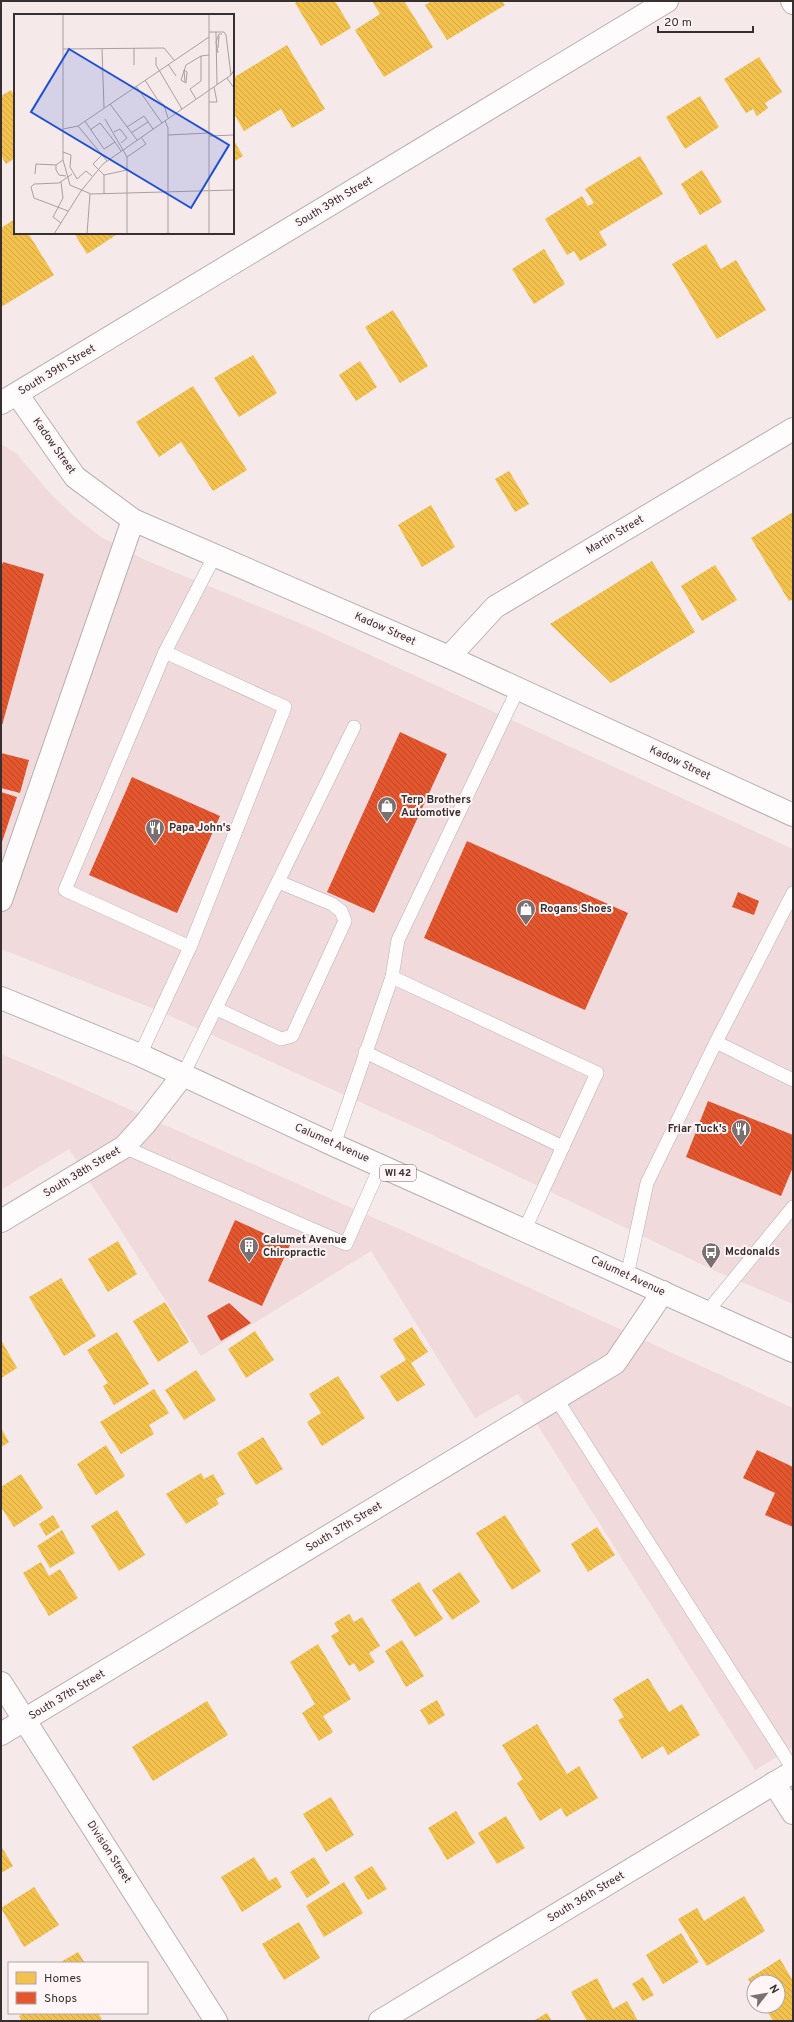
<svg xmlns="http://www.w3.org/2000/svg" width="794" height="2022" viewBox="0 0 794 2022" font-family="Overpass,sans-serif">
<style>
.built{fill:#f1dadc}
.homes{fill:url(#homes-back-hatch)}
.shops{fill:url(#shops-back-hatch)}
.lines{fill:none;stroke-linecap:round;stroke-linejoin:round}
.service-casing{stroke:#b8afb0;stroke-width:14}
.minor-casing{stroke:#b8afb0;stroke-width:24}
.primary-casing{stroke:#b8afb0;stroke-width:24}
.service{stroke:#fefcfc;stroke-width:13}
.minor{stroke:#fefcfc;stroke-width:22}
.primary{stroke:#fefcfc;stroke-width:22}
.labels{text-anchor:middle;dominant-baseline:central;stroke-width:4;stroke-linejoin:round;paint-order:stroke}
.shield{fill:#fff5f6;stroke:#736a6b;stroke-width:1}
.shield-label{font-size:10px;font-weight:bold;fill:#372f30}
.street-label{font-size:11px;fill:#372f30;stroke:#fff5f6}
.poi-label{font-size:11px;font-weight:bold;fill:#372f30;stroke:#fff5f6;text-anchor:start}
.inset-road{fill:none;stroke:#aa9fa0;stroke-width:1}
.view{fill:#1d4ed8;fill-opacity:0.15;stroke:#1d4ed8;stroke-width:2}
.inset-edge{fill:none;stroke:#372f30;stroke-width:2}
</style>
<defs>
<pattern id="homes-back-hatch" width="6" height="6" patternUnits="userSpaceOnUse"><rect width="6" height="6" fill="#f2c14e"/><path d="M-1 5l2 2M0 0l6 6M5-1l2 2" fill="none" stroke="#d0a644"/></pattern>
<pattern id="shops-back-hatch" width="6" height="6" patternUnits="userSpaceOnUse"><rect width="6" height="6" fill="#e4572e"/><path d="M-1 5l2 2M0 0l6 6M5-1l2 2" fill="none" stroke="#ba4828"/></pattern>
</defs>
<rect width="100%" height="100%" fill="#f6e9ea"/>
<g class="built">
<path d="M1,446H4L16,453L49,492L74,516L101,537L145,560L309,627L793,849V1304L711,1269L428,1133L157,1010L1,949Z"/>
<path d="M1,1054L66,1081L442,1248L793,1408V1747L755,1770L518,1394L475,1418L371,1251L201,1356L69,1149L1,1190Z"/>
</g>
<g class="homes">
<path d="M298,1H335L351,28L321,46L295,3Z"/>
<path d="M372,1H404L433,47L384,77L355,30L380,14Z"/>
<path d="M432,1H502L505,5L447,40L425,5Z"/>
<path d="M287,45L325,109L292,128L281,109L244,131L233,112V78Z"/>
<path d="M759,57L782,92L765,103L768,108L757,116L753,109L746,113L724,79Z"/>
<path d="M11,90L15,96V158L6,164L1,155V96Z"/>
<path d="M700,96L719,127L685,149L666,117Z"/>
<path d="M233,139L243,156L233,162Z"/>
<path d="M640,156L663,194L599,232L607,245L580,261L574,251L567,255L545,219L582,196L588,206L594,203L585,189Z"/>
<path d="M702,170L722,202L700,215L681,184Z"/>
<path d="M15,219V233H28L54,275L1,307V228Z"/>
<path d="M74,233H119L87,254Z"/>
<path d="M706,244L721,269L736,260L766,310L717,339L672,264Z"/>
<path d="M544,249L565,284L534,304L512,269Z"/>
<path d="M393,310L428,366L400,383L365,327Z"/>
<path d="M253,355L277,393L239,417L214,378Z"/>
<path d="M360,361L377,387L356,401L339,375Z"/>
<path d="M193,386L247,470L213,491L181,442L159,457L136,422Z"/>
<path d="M509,471L529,504L515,512L495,479Z"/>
<path d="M431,505L455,547L422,567L398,525Z"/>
<path d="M793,512V599L789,601L751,538Z"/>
<path d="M652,561L695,632L611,683L550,624Z"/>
<path d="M715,565L737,600L702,621L681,586Z"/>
<path d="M118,1241L137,1274L108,1292L88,1259Z"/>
<path d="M61,1278L96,1336L64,1356L29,1297Z"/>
<path d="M165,1302L189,1342L158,1362L133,1321Z"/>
<path d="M412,1327L428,1352L411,1363L425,1385L397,1402L380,1376L406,1360L393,1339Z"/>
<path d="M255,1331L274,1360L246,1378L228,1349Z"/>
<path d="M117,1332L149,1384L114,1405L103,1386L108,1383L87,1350Z"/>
<path d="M1,1340L17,1368L1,1378Z"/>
<path d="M196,1370L216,1400L184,1420L165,1390Z"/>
<path d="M338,1376L365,1418L322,1446L307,1422L321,1413L309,1394Z"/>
<path d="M154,1389L169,1413L149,1425L154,1434L121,1454L100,1422Z"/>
<path d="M1,1428L9,1442L1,1447Z"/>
<path d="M263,1437L283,1469L256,1485L237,1453Z"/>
<path d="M106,1445L125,1476L96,1495L77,1464Z"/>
<path d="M201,1473L204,1479L213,1474L225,1494L216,1499L219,1504L186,1524L166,1494Z"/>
<path d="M21,1474L43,1508L14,1527L1,1507V1487Z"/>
<path d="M117,1510L145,1555L119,1571L91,1526Z"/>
<path d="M53,1515L60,1527L46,1536L39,1524Z"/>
<path d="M505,1515L541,1571L512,1590L476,1533Z"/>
<path d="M597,1527L615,1555L588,1572L571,1544Z"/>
<path d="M62,1530L75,1553L50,1568L37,1546Z"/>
<path d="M41,1562L49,1576L60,1569L78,1598L49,1616L23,1573Z"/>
<path d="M460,1572L480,1602L452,1620L432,1590Z"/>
<path d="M419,1582L443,1619L415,1637L391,1600Z"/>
<path d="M349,1614L354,1622L362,1617L380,1646L369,1653L375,1662L359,1672L354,1663L349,1666L331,1636L339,1631L334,1623Z"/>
<path d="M402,1640L424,1676L406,1687L385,1651Z"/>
<path d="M318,1644L351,1699L323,1716L333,1732L319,1741L302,1713L315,1704L290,1662Z"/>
<path d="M648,1678L669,1712L682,1704L700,1735L668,1755L663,1746L642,1759L618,1720L624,1717L613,1699Z"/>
<path d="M437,1700L445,1715L429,1725L420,1710Z"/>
<path d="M207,1701L228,1735L153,1781L132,1747Z"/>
<path d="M537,1724L567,1774L579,1766L598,1798L566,1817L561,1808L540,1821L517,1783L523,1779L502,1745Z"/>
<path d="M331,1797L354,1835L326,1852L303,1814Z"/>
<path d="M456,1811L475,1843L447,1860L428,1828Z"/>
<path d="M506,1816L525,1848L497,1864L478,1833Z"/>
<path d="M1,1846L13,1866L1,1873Z"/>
<path d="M254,1857L269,1881L276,1877L282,1887L242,1912L221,1877Z"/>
<path d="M314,1857L330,1883L307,1898L290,1872Z"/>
<path d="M372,1866L387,1889L368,1900L354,1877Z"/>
<path d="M344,1882L363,1913L324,1937L306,1906Z"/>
<path d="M34,1887L59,1925L24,1947L1,1908Z"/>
<path d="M744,1896L765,1931L707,1966L678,1919L697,1908L704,1921Z"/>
<path d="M299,1922L320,1958L284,1980L262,1944Z"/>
<path d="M681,1933L699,1962L663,1984L646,1955Z"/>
<path d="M78,1952L85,1963H59Z"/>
<path d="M780,1959L793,1981V2021H773L764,2006H778V1982H754V1990L748,1979Z"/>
<path d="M643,1977L654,1995L643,2001L632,1984Z"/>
<path d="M597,1978L613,2009L627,2001L638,2021H587L571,1992Z"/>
<path d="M24,2013H98L102,2019L98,2021H22L19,2016Z"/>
<path d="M547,2013L552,2021H533Z"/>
</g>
<g class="shops">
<path d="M3,562L44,574L1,729V567Z"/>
<path d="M400,732L447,754L374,913L327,892Z"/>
<path d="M1,753L29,760L20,793L1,788Z"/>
<path d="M132,777L220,816L177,913L89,875Z"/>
<path d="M1,792L17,797L1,845Z"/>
<path d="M467,841L628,913L585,1010L424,938Z"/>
<path d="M738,892L759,901L754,915L732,907Z"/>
<path d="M708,1101L793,1135V1167L781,1196L686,1157Z"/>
<path d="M235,1220L290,1245L262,1306L208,1281Z"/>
<path d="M229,1303L251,1323L221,1341L207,1316Z"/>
<path d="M757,1450L793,1467V1527L765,1515L775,1493L743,1478Z"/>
</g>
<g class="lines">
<g class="service-casing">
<g id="service">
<path d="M165,652L285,707L190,947"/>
<path d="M392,977L597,1073L525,1229"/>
<path d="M217,1009L281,1039L292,1036L345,921L341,911L332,904L279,882"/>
<path d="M716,1042L793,1080"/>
<path d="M365,1052L563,1147"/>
<path d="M140,1055L190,947L65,890L165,652L215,555"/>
<path d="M183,1075L354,727"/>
<path d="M334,1145L392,977L398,940L518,689"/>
<path d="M124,1147L346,1244L381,1165"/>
<path d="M627,1276L647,1183L716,1042L793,893"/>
<path d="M707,1312L793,1207"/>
<path d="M556,1398L793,1769"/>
</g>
</g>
<g class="minor-casing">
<g id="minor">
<path d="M792,1L793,3"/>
<path d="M17,394L75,477L133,520L449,657L793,815"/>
<path d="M1,403L667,1"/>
<path d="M449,657L495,607L793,429"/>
<path d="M1,900L133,520"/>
<path d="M1,1221L124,1147L145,1124L183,1075"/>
<path d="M1,1683L216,2021"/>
<path d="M1,1734L615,1363L663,1292"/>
<path d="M774,1783L793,1813"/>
<path d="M380,2021L793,1772"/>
</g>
</g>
<g class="primary-casing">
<path id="primary" d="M1,998L140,1055L334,1145L793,1351"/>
</g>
<use href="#service" class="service"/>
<use href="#minor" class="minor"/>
<use href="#primary" class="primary"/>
</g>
<defs>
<g id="shop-pin" transform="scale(1)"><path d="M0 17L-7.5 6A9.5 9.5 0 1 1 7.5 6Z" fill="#7a7071" stroke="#fff5f6"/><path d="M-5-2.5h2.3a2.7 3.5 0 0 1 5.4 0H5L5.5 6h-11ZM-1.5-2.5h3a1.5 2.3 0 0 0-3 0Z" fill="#fff"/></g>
<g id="restaurant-pin" transform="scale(1)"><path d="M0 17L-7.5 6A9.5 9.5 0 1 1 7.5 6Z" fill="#7a7071" stroke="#fff5f6"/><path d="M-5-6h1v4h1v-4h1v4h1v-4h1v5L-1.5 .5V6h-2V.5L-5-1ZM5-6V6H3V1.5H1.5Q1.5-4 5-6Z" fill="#fff"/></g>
<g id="building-pin" transform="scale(1)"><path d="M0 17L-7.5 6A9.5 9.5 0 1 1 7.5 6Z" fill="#7a7071" stroke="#fff5f6"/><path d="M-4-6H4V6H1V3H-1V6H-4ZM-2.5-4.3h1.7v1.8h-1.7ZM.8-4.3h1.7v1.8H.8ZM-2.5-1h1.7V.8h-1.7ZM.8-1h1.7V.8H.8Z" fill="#fff"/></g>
<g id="bus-pin" transform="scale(1)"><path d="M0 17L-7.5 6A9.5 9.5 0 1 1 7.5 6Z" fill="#7a7071" stroke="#fff5f6"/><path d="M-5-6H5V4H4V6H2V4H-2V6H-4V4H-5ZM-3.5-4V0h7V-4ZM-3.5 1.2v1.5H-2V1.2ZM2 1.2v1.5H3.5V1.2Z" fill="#fff"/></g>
</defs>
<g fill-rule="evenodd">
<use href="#shop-pin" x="387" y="806"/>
<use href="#restaurant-pin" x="155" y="828"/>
<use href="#shop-pin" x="526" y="909"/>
<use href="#restaurant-pin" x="741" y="1129"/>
<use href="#building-pin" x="249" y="1246"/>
<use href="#bus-pin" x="711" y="1252"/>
</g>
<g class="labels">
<rect class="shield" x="380" y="1165" width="36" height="16" rx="3"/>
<g class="shield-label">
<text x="398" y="1173">WI 42</text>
</g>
<g class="street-label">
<text transform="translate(334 202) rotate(-31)">South 39th Street</text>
<text transform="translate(57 370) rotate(-31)">South 39th Street</text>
<text transform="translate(54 446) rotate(55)">Kadow Street</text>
<text transform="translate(615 535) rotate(-31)">Martin Street</text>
<text transform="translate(385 629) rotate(24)">Kadow Street</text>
<text transform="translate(680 763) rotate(25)">Kadow Street</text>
<text transform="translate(332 1143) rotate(24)">Calumet Avenue</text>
<text transform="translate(82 1172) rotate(-31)">South 38th Street</text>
<text transform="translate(628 1276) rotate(25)">Calumet Avenue</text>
<text transform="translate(344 1527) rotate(-31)">South 37th Street</text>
<text transform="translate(67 1695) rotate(-31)">South 37th Street</text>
<text transform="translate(109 1852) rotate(57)">Division Street</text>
<text transform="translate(586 1897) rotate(-31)">South 36th Street</text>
</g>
<g class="poi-label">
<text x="401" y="800">Terp Brothers<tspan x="401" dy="13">Automotive</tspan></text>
<text x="169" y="828">Papa John's</text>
<text x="540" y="909">Rogans Shoes</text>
<text x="727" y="1129" text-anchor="end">Friar Tuck's</text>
<text x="263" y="1240">Calumet Avenue<tspan x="263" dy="13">Chiropractic</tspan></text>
<text x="725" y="1252">Mcdonalds</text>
</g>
</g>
<g transform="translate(14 14)">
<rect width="220" height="220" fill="#f6e9ea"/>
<path class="inset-road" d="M49,0V146L56,171L77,180L220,176M195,18H210L212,21L217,61M202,18L203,71M220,32V45M120,34V51M204,34L205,22M49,35L150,34L160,46M88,35L90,94M204,39L202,28L205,20H208M142,43V51L168,95M154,50L162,62M170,56L173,58L172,69M170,56L171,68M213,64L220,74M131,66L143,85L150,91L154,104M172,69L167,66L172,51L187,42M122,72L148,109M182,85L176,75L187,67V42L195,41M195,88H203L200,73M96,90L123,126M91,105L113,143V220M71,107L90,135L101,128L107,137M151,107L154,114V220M64,112L93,147M113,113L130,102L139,115M49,115L64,112L195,23M76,116L86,109L101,128M100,118L106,115L113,124L107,129M117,119L134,108M154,121L195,119M195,122L220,121M49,138L57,141L56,153L63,165L72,157L78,162M88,141L79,150L90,161V180M113,143L132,130L127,123M49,146L42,151V156L45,161L52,162M21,160L22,150L42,151M90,161L113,156M54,197L20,184L17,173L20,170L45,169L58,160M47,209L39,203L49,184L47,168M40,220L67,177L89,150L217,61L220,56M73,220L76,180M195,220V0"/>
<path class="view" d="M55,35L215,131L177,194L17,98Z"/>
<rect width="220" height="220" class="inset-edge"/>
</g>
<rect width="794" height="2022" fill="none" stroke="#372f30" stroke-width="4"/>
<rect x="8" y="1962" width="140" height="52" fill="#fff5f6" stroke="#afa6a7"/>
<rect x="16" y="1972" width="20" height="12" fill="#f2c14e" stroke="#afa6a7"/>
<text x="44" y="1982" font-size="12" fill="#372f30">Homes</text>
<rect x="16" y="1992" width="20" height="12" fill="#e4572e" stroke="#afa6a7"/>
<text x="44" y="2002" font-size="12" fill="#372f30">Shops</text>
<g transform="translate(766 1994) rotate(59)"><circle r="19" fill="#fff5f6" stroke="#afa6a7"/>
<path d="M0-3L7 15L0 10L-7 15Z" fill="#7a7071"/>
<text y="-6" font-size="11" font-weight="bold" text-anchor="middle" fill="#372f30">N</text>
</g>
<path d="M658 26v6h95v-6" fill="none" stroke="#372f30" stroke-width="2"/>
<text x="664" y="26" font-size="12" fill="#372f30" stroke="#fff5f6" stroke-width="3" paint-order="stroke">20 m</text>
</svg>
